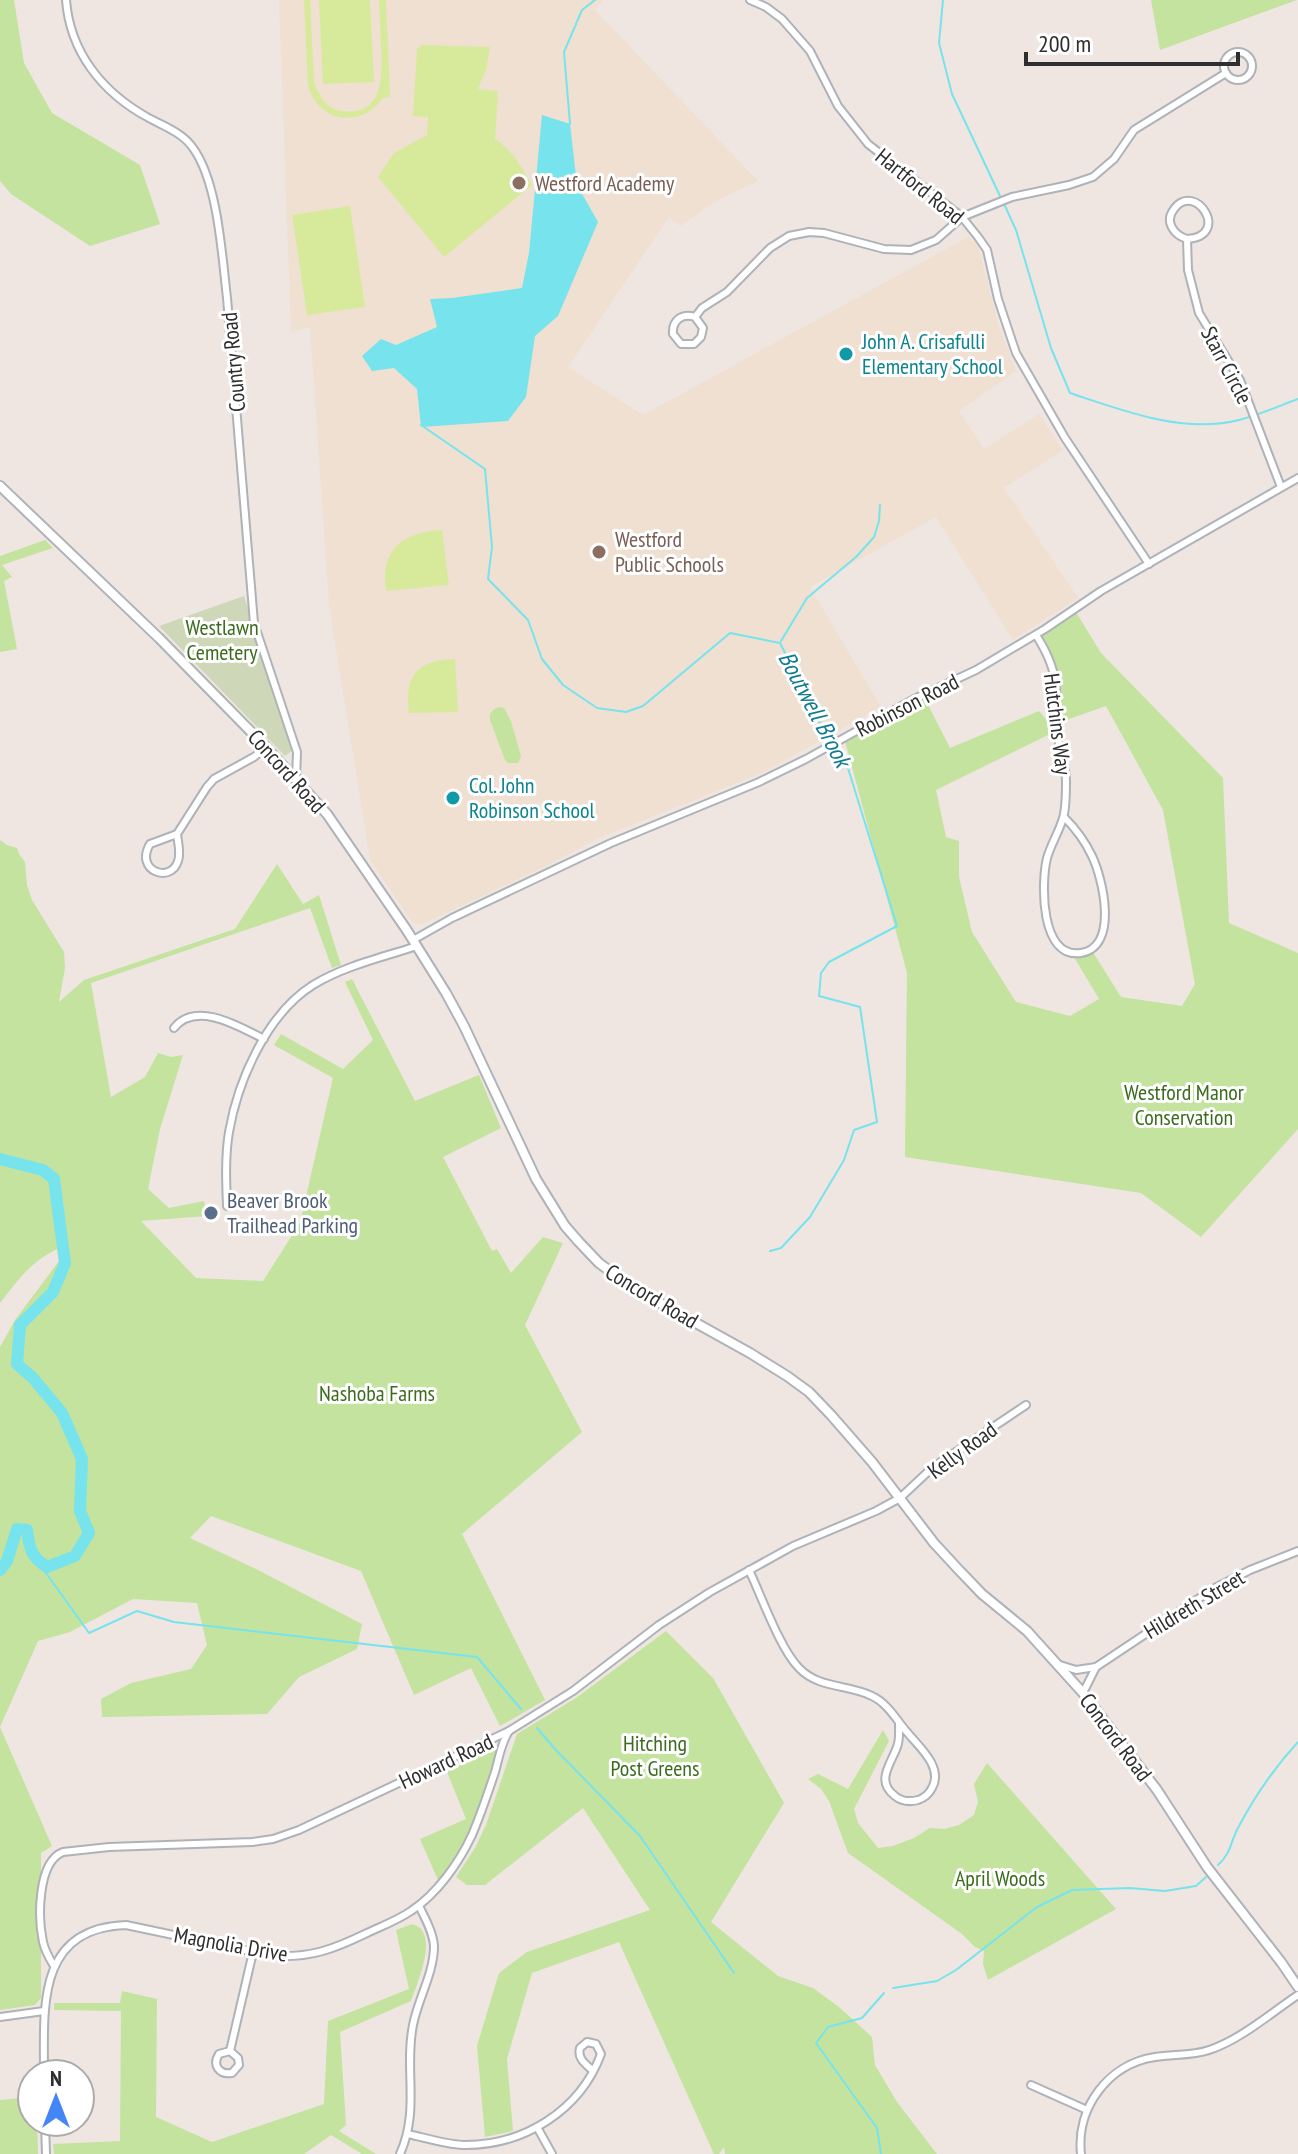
<svg xmlns="http://www.w3.org/2000/svg" width="1298" height="2154" viewBox="0 0 1298 2154" font-family="'PT Sans Narrow',sans-serif">
<style>
.education{fill:#efe0d1}
.green{fill:#c3e39f}
.cemetery{fill:#ced8b8}
.pitch{fill:#d7ea9b}
.water{fill:#77e3ed}
.lines{fill:none;stroke-linecap:round;stroke-linejoin:round}
.stream{stroke:#77e3ed;stroke-width:2}
.river{stroke:#77e3ed;stroke-width:12}
.street-casing{stroke:#aeb2b9;stroke-width:10}
.secondary-casing{stroke:#aeb2b9;stroke-width:12}
.street{stroke:#fff;stroke-width:6}
.secondary{stroke:#fff;stroke-width:8}
.education-dot{fill:#8d6e63;stroke:#fff;stroke-width:3}
.culture-dot{fill:#0f9aa8;stroke:#fff;stroke-width:3}
.service-dot{fill:#5c6f8a;stroke:#fff;stroke-width:3}
.labels{text-anchor:middle;dominant-baseline:central;stroke-width:6;stroke-linejoin:round;paint-order:stroke}
.education-label{font-size:22px;fill:#785e54;stroke:#fff;text-anchor:start}
.street-label{font-size:22px;fill:#2e2e2e;stroke:#fff}
.culture-label{font-size:22px;fill:#0d838f;stroke:#fff;text-anchor:start}
.park-label{font-size:22px;fill:#3b6c1d;stroke:#fff}
.service-label{font-size:22px;fill:#4e5e75;stroke:#fff;text-anchor:start}
.water-label{font-size:24px;font-style:italic;fill:#107c92;stroke:#fff}
</style>
<rect width="100%" height="100%" fill="#efe6e1"/>
<path class="education" d="M279,0H603L595,10L758,181L716,201L680,226L669,217L568,367L643,415L968,237L978,246L998,323L1016,371L959,411L984,449L1039,414L1063,450L1004,488L1078,598L1013,640L936,517L810,587L881,707L762,773L597,839L548,865L421,925L412,922L370,860L329,605L310,327L291,332Z"/>
<g class="green">
<path d="M0,0H14L24,63L52,113L140,165L160,224L90,246L11,194L0,181Z"/>
<path d="M1151,0H1297L1160,50Z"/>
<path d="M45,540L53,548L2,565L12,577L4,581L17,649L0,652V556Z"/>
<path d="M1074,609L1101,653L1223,778L1229,923L1298,953V1129L1201,1237L1141,1193L905,1157L907,973L844,737L923,695L950,748L1039,711L1056,731L936,790L946,837L959,841V877L972,932L1016,1002L1070,1016L1099,999L1071,952L1091,949L1121,997L1182,1006L1195,984L1163,810L1106,706L1055,724L1053,671L1036,635Z"/>
<path d="M499,707L504,708L511,721L521,756L518,763H508L505,760L490,720V714L494,709Z"/>
<path d="M0,840L7,845L17,848L19,854L25,862L27,885L32,900L64,952L65,968L59,1002L84,980L235,929L277,864L303,904L319,895L341,965L332,968L310,908L91,983L111,1097L145,1077L158,1053L171,1057L183,1055L160,1129L148,1189L169,1208L204,1201L207,1216L141,1221L196,1278L263,1281L300,1223L333,1078L274,1045L281,1034L343,1069L373,1040L345,982L352,979L415,1101L479,1075L501,1128L443,1157L492,1251L497,1249L511,1273L543,1237L563,1243L525,1325L582,1432L462,1534L545,1700L500,1726L471,1668L414,1695L361,1571L211,1516L190,1538L256,1569L362,1624L357,1649L299,1677L267,1714L102,1717L101,1699L131,1683L191,1669L207,1645L197,1603L133,1599L70,1632L38,1641L0,1727L52,1846L41,1853V1998L35,2005L0,2010V1347L15,1320L62,1257L59,1248C30,1262 19,1279 0,1303Z"/>
<path d="M666,1631L713,1678L784,1803L711,1922L778,1976L813,1988L839,2007L872,2037L875,2065L897,2102L937,2154H725L724,2147L719,2154H714L619,1942L532,1973L507,2059L513,2131L485,2137L477,2046L499,1973L527,1952L650,1910L583,1808L485,1885H467L456,1877L475,1848L486,1825L517,1734L576,1698Z"/>
<path d="M883,1730L889,1741L854,1809L858,1823L878,1848L893,1846L914,1838L930,1828L944,1829L959,1825L974,1815L978,1802L974,1784L987,1763L1116,1909L988,1980L983,1964L984,1951L975,1947L962,1934L848,1853L829,1801L821,1789L808,1779L818,1774L848,1789Z"/>
<path d="M508,1741L477,1832L462,1860L441,1887L420,1839L466,1819L447,1772Z"/>
<path d="M412,1924C441,1931 417,1983 411,2001L340,2032L346,2125L339,2131L376,2154H362L331,2135L304,2154H54L53,2144L120,2141L121,2011L54,2010V2003H120L122,1991L157,1999L156,2117L212,2142L324,2104L328,2021L409,1989L396,1930Z"/>
<path d="M32,2097V2122H37L38,2154H0V2100Z"/>
</g>
<path class="cemetery" d="M244,596L293,750L285,756L159,626Z"/>
<g class="pitch">
<path d="M304,0H310L314,82C319,96 326,109 342,111C386,117 382,72 381,44C380,29 380,15 379,0H386L390,97L383,98C361,129 318,123 308,85Z"/>
<path d="M319,0H370L374,82L323,84Z"/>
<path d="M422,45L490,47L486,70L478,89L498,91L495,139C512,150 522,168 532,185L444,257L378,177L394,153L427,135L428,117L413,116L417,49Z"/>
<path d="M350,206L365,307L307,315L292,215Z"/>
<path d="M442,530L449,585L386,591C379,549 404,532 442,530Z"/>
<path d="M455,659L458,712L409,713C404,676 417,660 455,659Z"/>
</g>
<path class="water" d="M542,115L570,124L577,185L598,222L558,316L535,336L526,397L508,421L421,427L417,389L394,368L372,371L362,356L381,339L396,345L437,327L430,299L452,298L522,288L529,253Z"/>
<g class="lines">
<g class="stream">
<path d="M943,0L939,43L952,94L1000,196"/>
<path d="M570,124L564,52L582,10L595,0"/>
<path d="M1005,206L1016,230L1051,348L1070,393C1124,411 1183,434 1239,420C1259,415 1279,406 1298,399"/>
<path d="M421,425L485,469L492,547L488,579L528,620L542,659L563,685L597,708L626,712L643,706L730,633L780,643L830,743"/>
<path d="M781,641L807,598L856,557L874,537L879,521L880,505"/>
<path d="M770,1251L781,1248L810,1217L844,1160L854,1130L877,1122L860,1007L819,996L821,973L829,962L897,926L847,765L835,747"/>
<path d="M36,1559L89,1633L137,1611L174,1622L477,1657L521,1709"/>
<path d="M537,1728L554,1748L640,1836L734,1973"/>
<path d="M1218,1865C1232,1852 1230,1842 1239,1826C1255,1796 1274,1768 1298,1742"/>
<path d="M893,1988L937,1981L956,1970L1037,1907L1072,1890L1130,1888L1165,1891L1196,1886L1206,1877"/>
<path d="M881,2154L877,2128L816,2043L828,2027L862,2018L884,1993"/>
</g>
<path class="river" d="M0,1159L43,1170L54,1179L65,1263L53,1292L20,1325L17,1364L33,1378L62,1413L82,1459L80,1511L89,1533L75,1556L47,1567C30,1556 30,1549 27,1530L17,1529L7,1561L0,1570"/>
<g class="street-casing">
<g id="street">
<path d="M66,0C70,52 102,92 147,117C163,126 182,132 193,148C218,182 222,256 227,298L254,623L297,752L296,779"/>
<path d="M750,0L766,7L782,19L810,51L838,106L868,144L962,217L978,237L987,250L998,299L1016,353L1065,438L1149,564"/>
<circle cx="1238" cy="66" r="14"/>
<path d="M1187,239C1174,235 1164,222 1174,209C1195,180 1232,236 1187,239L1188,270L1199,313L1240,380L1281,487"/>
<path d="M695,317L703,328L701,337L694,344H681L673,334C672,320 682,313 695,317L702,308L727,292L770,248L789,236L809,232L824,233L884,249L911,250L936,240L962,217L1012,197L1069,185L1093,177L1114,159L1134,130L1226,73"/>
<path d="M1036,635C1047,652 1056,671 1056,692C1057,704 1054,716 1056,728C1058,746 1066,763 1066,782C1066,793 1066,808 1063,818C1059,832 1051,844 1047,858C1041,883 1040,959 1081,953C1119,947 1103,879 1092,856C1085,841 1076,829 1064,817"/>
<path d="M177,834C178,843 181,853 178,861C171,884 134,871 150,844L177,834L207,787L214,779L254,757L266,747"/>
<path d="M413,940L452,918L611,843L759,782L806,759L914,699L976,670L1045,629L1101,591L1298,478"/>
<path d="M174,1028C196,1000 240,1027 264,1039"/>
<path d="M227,1206C226,1181 225,1156 229,1132C238,1080 267,1014 313,985C344,966 383,957 417,946"/>
<path d="M749,1570C761,1595 780,1649 799,1668C819,1689 848,1684 872,1696C887,1703 896,1719 906,1731C918,1746 944,1767 932,1788C929,1794 924,1798 918,1800C910,1802 901,1801 895,1796C875,1781 891,1764 897,1747C900,1740 899,1731 899,1723"/>
<path d="M1060,1665L1076,1670L1096,1667L1213,1589L1250,1570L1298,1551"/>
<path d="M1083,1693L1096,1667"/>
<path d="M54,1966C49,1958 45,1951 43,1942C38,1919 37,1862 63,1852L109,1847L252,1842L273,1839L299,1830L509,1731L573,1691L659,1625L710,1592L793,1546L876,1511L900,1498L932,1468L1026,1405"/>
<path d="M0,2017L44,2011"/>
<path d="M230,2051L238,2058L239,2065L232,2073C219,2075 212,2065 219,2054L230,2051L253,1952"/>
<path d="M44,2074C44,2008 36,1928 126,1925L273,1956C311,1958 334,1949 367,1933C382,1926 398,1920 411,1911C437,1894 459,1863 472,1835C481,1814 488,1793 495,1772C499,1758 501,1743 509,1731"/>
<path d="M1031,2085L1087,2110"/>
<path d="M45,2122L46,2154"/>
<path d="M537,2127L552,2154"/>
<path d="M408,2134C426,2138 445,2144 463,2145C523,2146 580,2111 601,2054L596,2044L587,2042L580,2048C577,2059 586,2064 593,2071"/>
<path d="M400,2154C420,2109 404,2070 413,2025C418,1999 434,1973 434,1946C433,1932 425,1918 419,1906"/>
<path d="M1081,2154C1076,2108 1108,2064 1155,2057C1173,2054 1192,2056 1209,2050C1240,2040 1271,2013 1298,1995"/>
</g>
</g>
<g class="secondary-casing">
<path id="secondary" d="M0,486L159,638L266,747L327,814L406,929L446,993L464,1026L536,1179L565,1226L579,1242L599,1263L633,1288L750,1353L787,1376L809,1392L831,1415L872,1462L934,1543L958,1569L982,1594L1027,1631L1083,1693L1157,1790L1207,1867L1281,1962L1298,1987"/>
</g>
<use href="#street" class="street"/>
<use href="#secondary" class="secondary"/>
</g>
<g class="education-dot">
<circle cx="519" cy="183" r="8"/>
<circle cx="599" cy="552" r="8"/>
</g>
<g class="culture-dot">
<circle cx="846" cy="354" r="8"/>
<circle cx="453" cy="798" r="8"/>
</g>
<circle class="service-dot" cx="211" cy="1213" r="8"/>
<g class="labels">
<g class="education-label">
<text x="535" y="183">Westford Academy</text>
<text x="615" y="539">Westford<tspan x="615" dy="25">Public Schools</tspan></text>
</g>
<g class="street-label">
<text transform="translate(920 186) rotate(39)">Hartford Road</text>
<text transform="translate(233 362) rotate(-95)">Country Road</text>
<text transform="translate(1227 365) rotate(62)">Starr Circle</text>
<text transform="translate(907 705) rotate(-27)">Robinson Road</text>
<text transform="translate(1058 724) rotate(83)">Hutchins Way</text>
<text transform="translate(287 771) rotate(48)">Concord Road</text>
<text transform="translate(652 1296) rotate(31)">Concord Road</text>
<text transform="translate(962 1450) rotate(-36)">Kelly Road</text>
<text transform="translate(1194 1604) rotate(-31)">Hildreth Street</text>
<text transform="translate(1116 1737) rotate(53)">Concord Road</text>
<text transform="translate(446 1761) rotate(-25)">Howard Road</text>
<text transform="translate(231 1944) rotate(10)">Magnolia Drive</text>
</g>
<g class="culture-label">
<text x="862" y="341">John A. Crisafulli<tspan x="862" dy="25">Elementary School</tspan></text>
<text x="469" y="785">Col. John<tspan x="469" dy="25">Robinson School</tspan></text>
</g>
<g class="park-label">
<text x="222" y="627">Westlawn<tspan x="222" dy="25">Cemetery</tspan></text>
<text x="1184" y="1092">Westford Manor<tspan x="1184" dy="25">Conservation</tspan></text>
<text x="377" y="1393">Nashoba Farms</text>
<text x="655" y="1743">Hitching<tspan x="655" dy="25">Post Greens</tspan></text>
<text x="1000" y="1878">April Woods</text>
</g>
<g class="service-label">
<text x="227" y="1200">Beaver Brook<tspan x="227" dy="25">Trailhead Parking</tspan></text>
</g>
<g class="water-label">
<text transform="translate(815 709) rotate(62)">Boutwell Brook</text>
</g>
</g>
<g transform="translate(56 2098)"><circle r="38" fill="#ffffff" stroke="#ababab" stroke-width="2"/>
<path d="M0-6L14 30L0 20L-14 30Z" fill="#4586f7"/>
<text y="-12" font-size="22" font-weight="bold" text-anchor="middle" fill="#2e2e2e">N</text>
</g>
<path d="M1026 52v12h212v-12" fill="none" stroke="#2e2e2e" stroke-width="4"/>
<text x="1038" y="52" font-size="24" fill="#2e2e2e" stroke="#ffffff" stroke-width="6" paint-order="stroke">200 m</text>
</svg>
